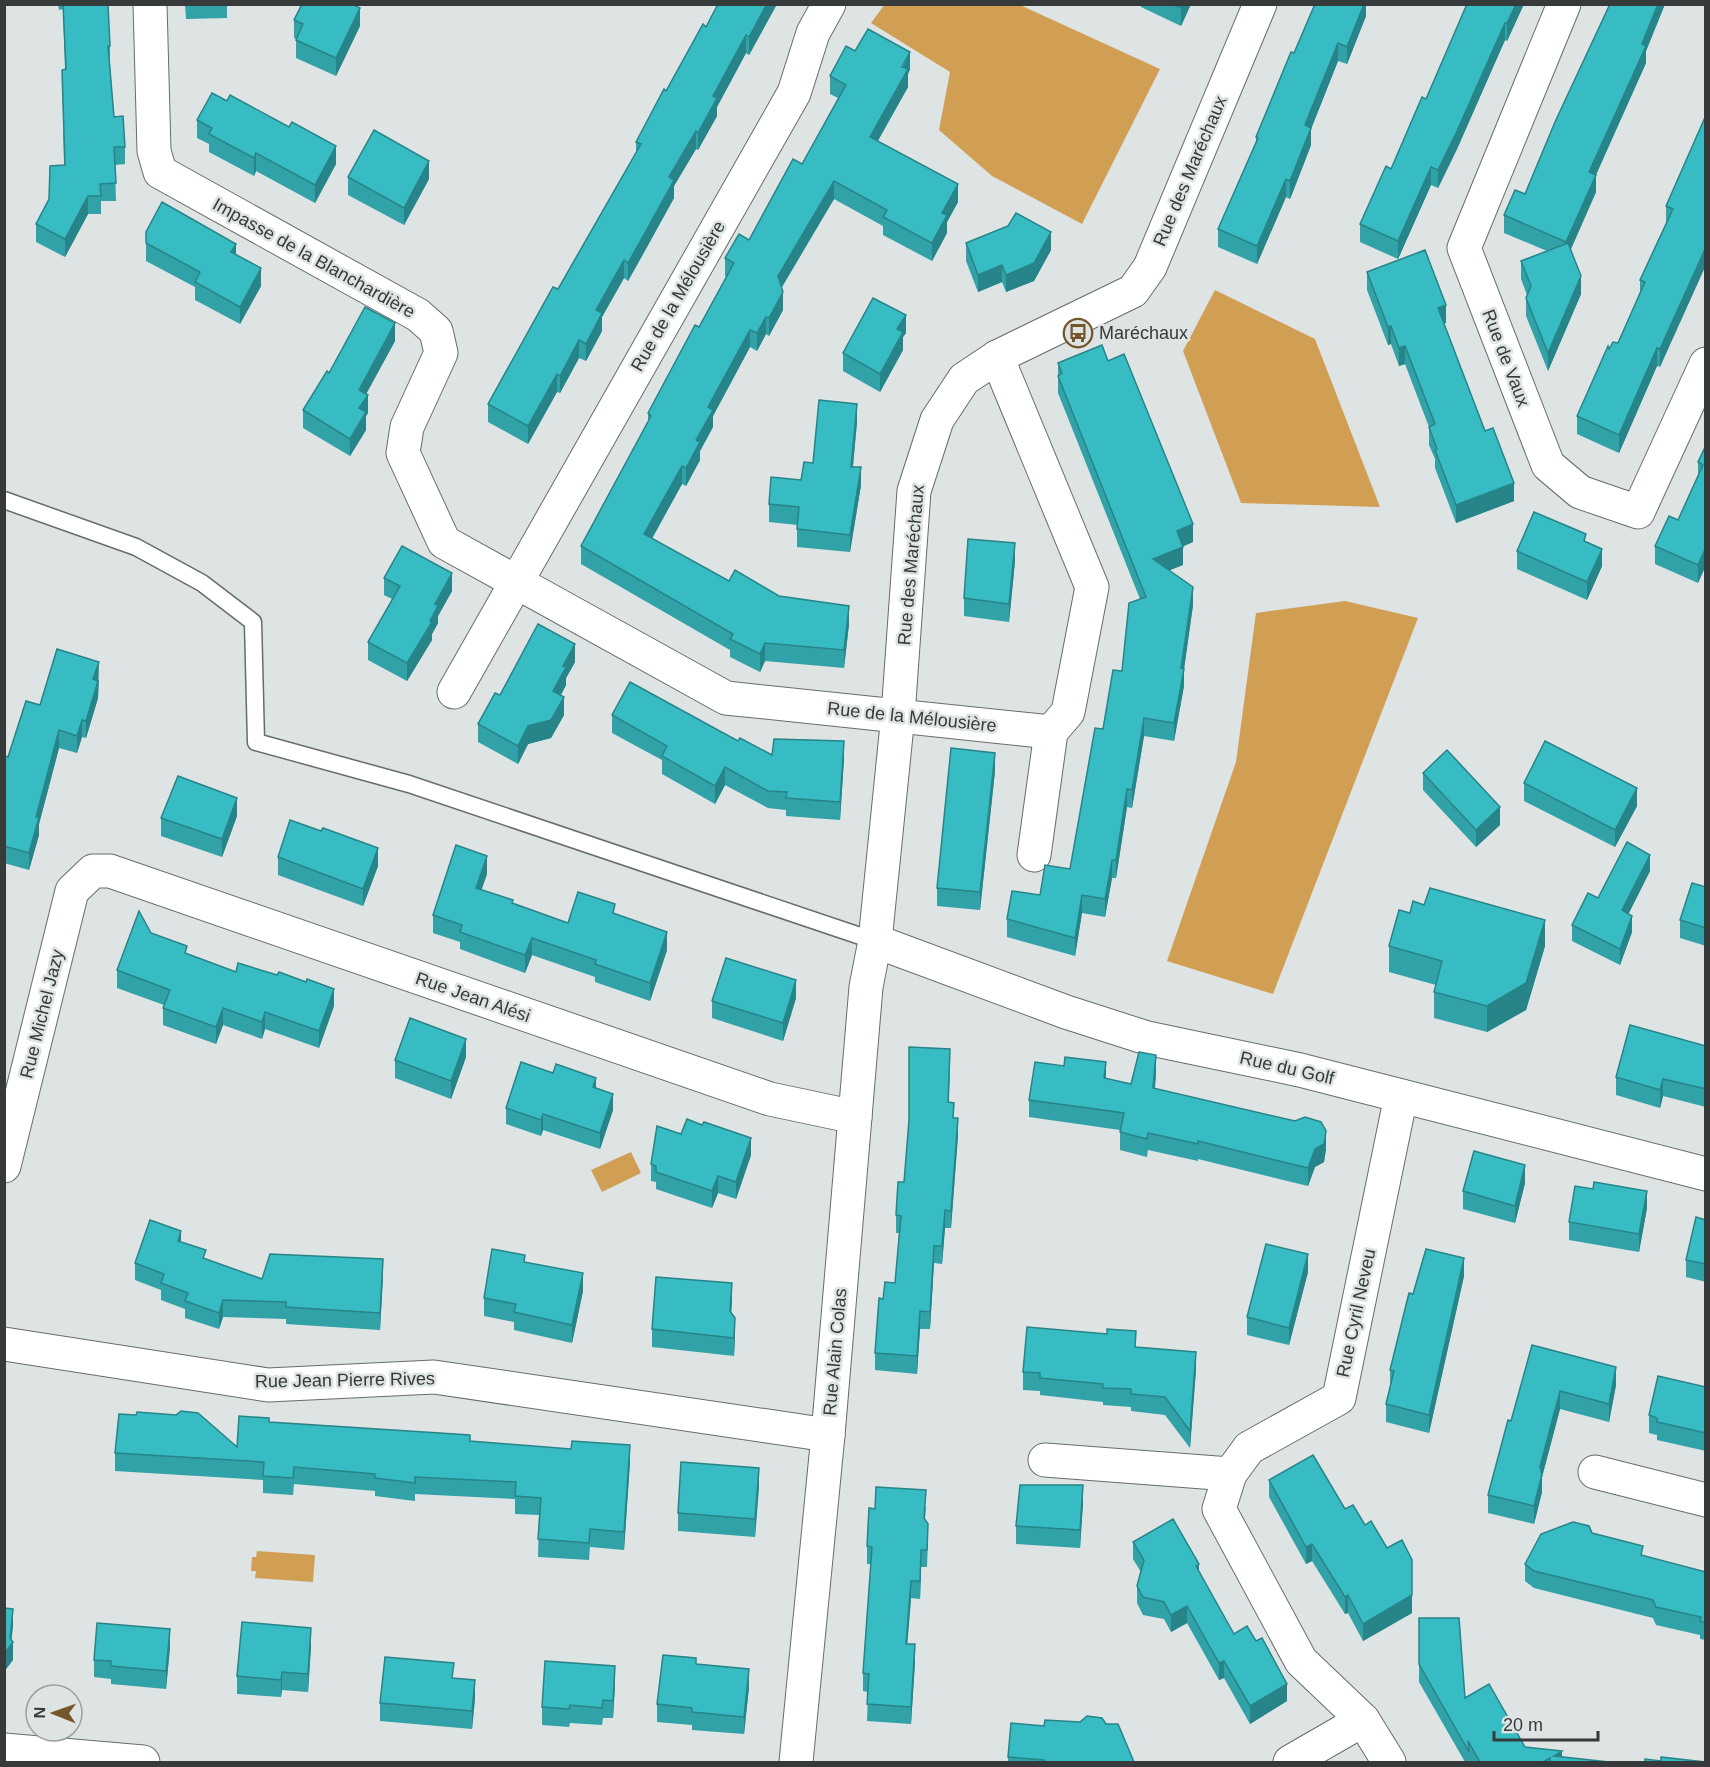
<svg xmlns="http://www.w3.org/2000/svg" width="1710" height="1767" viewBox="0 0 1710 1767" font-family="Helvetica,sans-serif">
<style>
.water{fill:#d19f54}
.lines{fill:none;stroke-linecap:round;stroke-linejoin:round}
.lane-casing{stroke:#676c6c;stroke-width:19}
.street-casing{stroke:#676c6c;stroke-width:35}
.lane{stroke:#fff;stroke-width:16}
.street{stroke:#fff;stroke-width:33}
.wall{fill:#30a2a8}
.shaded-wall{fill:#278488}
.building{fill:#38bcc3;stroke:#278488;stroke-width:1.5}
.labels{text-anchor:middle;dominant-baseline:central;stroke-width:5;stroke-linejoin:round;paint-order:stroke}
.street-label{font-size:18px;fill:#373a3a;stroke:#dee3e4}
.poi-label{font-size:18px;fill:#373a3a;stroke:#dee3e4;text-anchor:start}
</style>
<rect width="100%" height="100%" fill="#dee3e4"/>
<g class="water">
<path d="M885,4L1020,5L1160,69L1082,224L992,176L939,130L950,72L871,23Z"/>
<path d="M1215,290L1315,339L1380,507L1241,503L1183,351Z"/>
<path d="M1345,601L1418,618L1273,994L1167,961L1236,762L1256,613Z"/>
<path d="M631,1152L641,1173L602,1192L591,1170Z"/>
<path d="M257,1551L315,1555L313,1582L255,1578L256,1571H251L252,1557H256Z"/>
</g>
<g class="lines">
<g class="lane-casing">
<path id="lane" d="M4,500L136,547L202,583L253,622L256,742L409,784L875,941"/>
</g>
<g class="street-casing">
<g id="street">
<path d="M150,4L154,151L160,172L418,315L436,331L441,353L407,427L403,453L444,542L726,698L1051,732"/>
<path d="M1564,4L1464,248L1548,465L1580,492L1638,512L1706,364"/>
<path d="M997,357L1092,587L1068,712L1051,732L1034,855"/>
<path d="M454,692L794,93L813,33L829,4"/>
<path d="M875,941L1066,1012L1147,1038L1300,1070L1706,1174"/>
<path d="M4,1166L72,891L93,871H110L770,1099L855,1117"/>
<path d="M4,1344L268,1385L434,1377L828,1435"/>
<path d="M1045,1460L1230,1474"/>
<path d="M1595,1472L1706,1500"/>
<path d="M4,1750L143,1762"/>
<path d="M796,1762L828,1435L866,987L875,941L898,715L914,491L937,420L964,379L997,357L1133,291L1150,267L1260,4"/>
<path d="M1290,1762L1363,1720"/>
<path d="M1389,1762L1363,1720L1301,1661L1219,1509L1230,1474L1249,1448L1339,1398L1401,1096"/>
</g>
</g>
<use href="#lane" class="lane"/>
<use href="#street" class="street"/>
</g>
<g class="wall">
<path d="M58,4H108L110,46V64L114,117L125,147V164L115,165L116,201H101V214H88L65,257L36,242V224L49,199L64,165L62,70L65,69L63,9L59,10Z"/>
<path d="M185,4H227V18L186,19Z"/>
<path d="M777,4L749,55L746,53L717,107V116L698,150L696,149L674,186V198L646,249L628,281L624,278L602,317V331L586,361L579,358L560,393L557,392L528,444L488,422V404L558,289L636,152V142L666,91L706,27Z"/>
<path d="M1141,4H1191L1181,26L1141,7Z"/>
<path d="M1366,4V16L1347,64L1338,61L1311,129V145L1301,171L1290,199L1286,197L1257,264L1218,247V229L1256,143V137L1294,53Z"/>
<path d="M1524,4L1507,41L1505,40L1457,149L1438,188L1431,185L1398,259L1360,242V224L1391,169L1426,99Z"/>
<path d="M1610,4H1665L1646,51V63L1596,175V192L1571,249L1581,294L1548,371L1526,316V298L1527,295L1521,279V261L1547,251L1504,233V215L1525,194Z"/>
<path d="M294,20L360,26L336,76L296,58V39L294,38Z"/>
<path d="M855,51L910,69L908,74V87L878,141L958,202L947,222V233L932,261L883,235V226L834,199L781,287L783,310L769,336L766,334L757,351L750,347L713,416V427L700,451V460L686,486L682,484L652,539L729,581L779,596L849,624L844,668L765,661L760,672L730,657V650L581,564V546L648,422V413L699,327L726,277L725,276V258L749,240L802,164L838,98L830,94V76Z"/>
<path d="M227,101L289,127L336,164L315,203L256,171L254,176L209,152V144L197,138V120Z"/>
<path d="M1706,115L1660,367L1657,366L1619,453L1577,434V416L1609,349L1618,343L1640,292V280L1666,224V206Z"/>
<path d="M348,177L429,179L404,225L348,195Z"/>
<path d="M146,232L236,255L261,286L240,324L195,300V287L146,261Z"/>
<path d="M966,243L1051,250L1034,281L1006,292L1002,282L978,292L966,261Z"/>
<path d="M1367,272L1446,323H1444L1485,431L1514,501L1456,523L1435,468V459L1429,445V427L1405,364L1399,366L1391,344L1388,345L1367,290Z"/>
<path d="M906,333L903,337V350L880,392L843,371V353Z"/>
<path d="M395,341L366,394L368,413L366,416V430L350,456L303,428V410L329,373Z"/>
<path d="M1108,361L1193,542L1183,546V565L1169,570L1193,605L1184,669V686L1174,741L1144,736L1132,808L1127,807L1116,878H1112L1105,917L1082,913L1075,956L1007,937V919L1040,895L1070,869L1103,729L1122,671L1140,599L1058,393V363Z"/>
<path d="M857,422L853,467L861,485L850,552L797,547V525L769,522V504L801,480L813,463Z"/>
<path d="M1706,445V565L1698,583L1655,564V546L1678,520L1698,475V462Z"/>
<path d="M1517,551L1602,566L1587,600L1517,569Z"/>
<path d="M1015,561L1009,622L964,616V598Z"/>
<path d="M384,578L452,591L438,616V623L432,634V640L407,681L368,660V642L392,599L384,595Z"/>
<path d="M575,662L566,678V685L561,695L564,715L551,738L528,744L518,764L478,742V724L500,695Z"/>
<path d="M99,680L98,698L86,738L82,737L77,753L59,748L39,824V835L29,870L4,863V760L8,757L40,705Z"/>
<path d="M612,715L738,741L772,755L844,759L840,820L786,816V810L768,808L725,785L715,804L662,774V760L612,733Z"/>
<path d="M995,771L980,910L937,906V888Z"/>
<path d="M1423,773L1500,825L1476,847L1423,790Z"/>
<path d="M1524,783L1637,806L1615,847L1524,801Z"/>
<path d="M237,816L222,857L161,836V818Z"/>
<path d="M278,857L378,866L363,906L278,875Z"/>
<path d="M1650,871L1628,914L1632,932L1620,965L1572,941V925L1598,898Z"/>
<path d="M487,874L481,890L513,903L568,923L615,913L667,950L650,1001L595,982V977L532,955L525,973L460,949V942L433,933V915Z"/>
<path d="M1706,887V946L1680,938V920Z"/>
<path d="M151,933L187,954L334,1006L319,1048L265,1029L262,1039L223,1025L216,1044L163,1025V1008L164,1005L117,988V970Z"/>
<path d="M1389,946H1545L1526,1010L1487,1032L1434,1018V992L1436,985L1389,972Z"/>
<path d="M796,998L783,1041L712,1018V1001Z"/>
<path d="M1706,1046V1107L1663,1096L1660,1108L1616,1095V1077Z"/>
<path d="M466,1057L451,1099L395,1078V1060Z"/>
<path d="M950,1066L949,1102L954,1118L958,1135L951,1228H945L942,1264L934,1263L930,1329H920L917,1374L875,1370V1353L883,1299L895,1283L899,1233H896V1215L904,1182Z"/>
<path d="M1156,1073L1155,1089L1326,1149L1324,1162L1315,1167L1308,1186L1198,1159V1161L1148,1150L1147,1157L1120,1150V1130L1029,1117V1100L1106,1079L1131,1084Z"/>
<path d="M596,1088L613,1110L600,1149L543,1130L541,1136L506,1124V1108Z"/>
<path d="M681,1134L751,1155L736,1199L718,1193L712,1208L656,1189V1182L651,1181V1164Z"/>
<path d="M1525,1183L1515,1223L1463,1209V1191Z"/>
<path d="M1647,1208L1639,1252L1569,1240V1222Z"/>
<path d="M1706,1220V1282L1686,1277V1260Z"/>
<path d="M181,1242L206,1259L262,1279L383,1276L380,1330L286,1324V1319L223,1317L219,1329L185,1318V1309L161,1300V1290L135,1280V1263Z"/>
<path d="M525,1262L583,1291L572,1343L514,1330V1322L484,1316V1298Z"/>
<path d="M1308,1272L1289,1345L1247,1335V1317Z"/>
<path d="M1464,1276L1429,1433L1386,1422V1404L1390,1388V1370L1413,1294Z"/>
<path d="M732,1301L731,1313L735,1336L734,1356L652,1347V1329Z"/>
<path d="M1532,1345L1616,1385L1609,1422L1560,1409L1542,1477V1492L1534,1524L1488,1513V1495L1511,1421Z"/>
<path d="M1136,1347L1196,1369L1190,1448L1165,1415L1131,1411V1407L1103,1405V1402L1040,1395V1391L1023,1390V1372Z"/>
<path d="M1706,1387V1451L1657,1440V1435L1649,1433V1415Z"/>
<path d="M269,1422L470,1441L630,1462L624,1550L590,1547L589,1560L538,1557L539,1515L515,1514V1499L415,1494V1501L375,1496V1491L294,1484L293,1495L263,1493V1480L115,1471V1453L237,1447Z"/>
<path d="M1269,1480L1345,1509L1412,1613L1363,1641L1348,1613L1345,1614L1312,1561L1306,1564L1269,1497Z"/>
<path d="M759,1486L755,1537L678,1531V1513Z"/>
<path d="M1083,1503L1080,1548L1016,1544V1526Z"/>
<path d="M926,1507L925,1519L928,1541L927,1567H921L920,1599L911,1598L907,1644L915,1662L911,1724L867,1721L868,1692L863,1691V1673L871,1564H867V1546L875,1509Z"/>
<path d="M1592,1533L1643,1556L1706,1572V1640L1700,1639V1635L1656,1625L1653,1618L1534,1588L1525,1581V1564Z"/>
<path d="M1133,1542L1199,1573L1234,1634L1287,1701L1250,1724L1224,1678L1219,1680L1187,1623L1171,1632L1164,1619L1143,1615L1137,1603V1586L1141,1572L1133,1559Z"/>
<path d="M1419,1618L1465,1698L1525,1747L1562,1757L1609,1762H1470L1469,1760V1762H1465L1419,1682Z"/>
<path d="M311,1646L308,1692L282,1690L281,1697L237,1694V1676Z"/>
<path d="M170,1647L166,1689L111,1684V1679L94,1677V1660Z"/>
<path d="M696,1664L749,1687L744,1734L692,1730V1725L657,1722V1704Z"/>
<path d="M454,1678L475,1698L472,1729L380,1721V1703Z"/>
<path d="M615,1684L613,1718H603L602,1725L570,1723L569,1727L542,1725V1707Z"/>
<path d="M1008,1757L1134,1762H1008Z"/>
</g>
<g class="shaded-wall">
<path d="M767,4H777L749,55V37Z"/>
<path d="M1182,4H1191L1181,26V8Z"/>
<path d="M1364,4H1366V16L1347,64V47Z"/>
<path d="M1516,4H1524L1507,41V23Z"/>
<path d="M1658,4H1665L1646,51V63L1589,190V172Z"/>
<path d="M360,8V26L336,76V58Z"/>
<path d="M1505,23V40L1457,149L1438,188V170Z"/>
<path d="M746,35V53L717,107V116L698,150V133L713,96Z"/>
<path d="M1338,43V61L1311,129V145L1301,171L1290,199V181L1305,125Z"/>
<path d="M910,52V69L908,74V87L870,154V137Z"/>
<path d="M696,131V149L674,186V198L628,281V263L669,177Z"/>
<path d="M336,146V164L315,203V185Z"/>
<path d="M256,153V171L254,176V158Z"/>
<path d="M429,161V179L404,225V208Z"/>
<path d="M1431,167V185L1398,259V241Z"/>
<path d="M1596,175V192L1566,260V242Z"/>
<path d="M1286,179V197L1257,264V246Z"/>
<path d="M834,181V199L778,294V276Z"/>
<path d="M958,184V202L947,222V233L932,261V243L942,213Z"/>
<path d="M88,196V214L65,257V239Z"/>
<path d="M1051,232V250L1034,281L1006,292V275Z"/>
<path d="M236,244V261L231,252Z"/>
<path d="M1706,247V265L1660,367V349Z"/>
<path d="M624,260V278L602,317V331L586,361V344L596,310Z"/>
<path d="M1002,265V282L978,292V275Z"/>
<path d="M261,268V286L240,324V307Z"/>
<path d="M1581,276V294L1548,371V353Z"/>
<path d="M783,292V310L769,336V318Z"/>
<path d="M1446,305V323L1438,325V308Z"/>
<path d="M906,315V333L903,337V350L880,392V374L897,329Z"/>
<path d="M766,317V334L757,351V333Z"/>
<path d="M395,323V341L359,407V390Z"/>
<path d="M1391,326V344L1388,345V327Z"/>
<path d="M750,330V347L713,416V427L700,451V460L686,486V468L708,407Z"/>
<path d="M579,340V358L560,393V376Z"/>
<path d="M1405,346V364L1399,366V348Z"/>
<path d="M1657,348V366L1619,453V435Z"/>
<path d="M557,374V392L528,444V426Z"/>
<path d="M368,395V413L366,416V430L350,456V439L359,408Z"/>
<path d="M857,404V422L851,484V467Z"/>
<path d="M682,466V484L644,552V534Z"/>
<path d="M861,467V485L850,552V535Z"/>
<path d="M1514,483V501L1456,523V505Z"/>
<path d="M1193,524V542L1177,549V531Z"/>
<path d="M1015,543V561L1009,622V604Z"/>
<path d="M1183,547V565L1153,577V559Z"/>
<path d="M1706,547V565L1698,583V565Z"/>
<path d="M1602,549V566L1587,600V582Z"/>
<path d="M452,573V591L438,616V623L432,634V640L407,681V663L430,621L435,604Z"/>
<path d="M1193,587V605L1184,669V686L1174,741V723Z"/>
<path d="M849,606V624L844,668V650Z"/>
<path d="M765,643V661L760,672V654Z"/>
<path d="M575,644V662L566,678V685L553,709V691L563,666Z"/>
<path d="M99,662L98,698L86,738V721L93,679Z"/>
<path d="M564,697V715L551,738L528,744L518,764V746L528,726Z"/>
<path d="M1144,718V736L1132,808V790Z"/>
<path d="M82,720V737L77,753V736Z"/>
<path d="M59,730V748L39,824V835L29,870V853L36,817Z"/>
<path d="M844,741V759L840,820V802Z"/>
<path d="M995,753V771L980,910V892Z"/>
<path d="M725,767V785L715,804V786Z"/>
<path d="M1637,788V806L1615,847V830Z"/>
<path d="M1127,789V807L1116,878V860Z"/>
<path d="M237,798V816L222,857V839Z"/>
<path d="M1500,807V825L1476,847V830Z"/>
<path d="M378,848V866L363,906V889Z"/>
<path d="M1650,855V871L1622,927V910Z"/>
<path d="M487,856V874L476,906V888Z"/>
<path d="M1112,860V878L1105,917V899Z"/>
<path d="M1082,895V913L1075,956V938Z"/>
<path d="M1632,916V932L1620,965V949Z"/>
<path d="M1545,920V946L1526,1010L1487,1032V1006Z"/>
<path d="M667,932V950L650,1001V983Z"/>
<path d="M532,938V955L525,973V955Z"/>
<path d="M796,980V998L783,1041V1023Z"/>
<path d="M334,989V1006L319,1048V1031Z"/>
<path d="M223,1008V1025L216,1044V1027Z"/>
<path d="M265,1012V1029L262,1039V1022Z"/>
<path d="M466,1039V1057L451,1099V1081Z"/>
<path d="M1156,1055V1073L1153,1106V1088Z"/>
<path d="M1106,1062V1080L1104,1078Z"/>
<path d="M596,1078V1094L593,1087Z"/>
<path d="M1663,1079V1096L1660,1108V1090Z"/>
<path d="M613,1094V1110L600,1149V1133Z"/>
<path d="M543,1114V1130L541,1136V1120Z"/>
<path d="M958,1118V1135L951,1228V1211Z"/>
<path d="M1326,1131V1149L1324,1162L1315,1167L1308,1186V1168L1315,1149Z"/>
<path d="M751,1138V1155L736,1199V1182Z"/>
<path d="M1525,1165V1183L1515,1223V1206Z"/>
<path d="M718,1176V1193L712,1208V1191Z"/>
<path d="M1647,1191V1208L1639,1252V1234Z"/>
<path d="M945,1210V1228L942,1264V1246Z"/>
<path d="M181,1231V1248L178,1241Z"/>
<path d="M934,1246V1263L930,1329V1312Z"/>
<path d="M1308,1254V1272L1289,1345V1328Z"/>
<path d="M1464,1258V1276L1429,1433V1415Z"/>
<path d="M383,1259V1276L380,1330V1313Z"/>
<path d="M583,1273V1291L572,1343V1325Z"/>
<path d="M732,1283V1301L730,1329V1311Z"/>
<path d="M223,1300V1317L219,1329V1313Z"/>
<path d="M920,1311V1329L917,1374V1356Z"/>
<path d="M735,1318V1336L734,1356V1338Z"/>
<path d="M1196,1352V1369L1190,1448V1431Z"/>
<path d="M1616,1367V1385L1609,1422V1404Z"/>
<path d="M1560,1391V1409L1542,1477V1492L1534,1524V1506L1540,1467Z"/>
<path d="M630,1445V1462L624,1550V1532Z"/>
<path d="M759,1468V1486L755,1537V1519Z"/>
<path d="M1083,1485V1503L1080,1548V1530Z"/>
<path d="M1312,1544V1561L1306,1564V1547Z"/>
<path d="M921,1550V1567L920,1599V1581Z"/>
<path d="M1412,1560V1613L1363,1641V1624Z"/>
<path d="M1199,1564V1581L1196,1566Z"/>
<path d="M911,1581V1598L906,1661V1644Z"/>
<path d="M1348,1595V1613L1345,1614V1597Z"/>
<path d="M1187,1606V1623L1171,1632V1615Z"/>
<path d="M13,1609V1627L11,1645L13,1642V1660L4,1672V1654L10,1638Z"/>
<path d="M311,1628V1646L308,1692V1674Z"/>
<path d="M170,1629V1647L166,1689V1671Z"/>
<path d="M915,1644V1662L911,1724V1707Z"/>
<path d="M1224,1661V1678L1219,1680V1663Z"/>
<path d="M615,1666V1684L613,1718V1701Z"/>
<path d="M749,1669V1687L744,1734V1717Z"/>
<path d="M282,1672V1690L281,1697V1680Z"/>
<path d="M475,1680V1698L472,1729V1711Z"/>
<path d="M1287,1684V1701L1250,1724V1706Z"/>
<path d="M1562,1751V1762L1554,1756Z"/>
</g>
<g class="building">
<path d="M63,4H108L110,46H108L114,117L123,116L125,147H114L116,183L100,184L101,196H88L65,239L36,224L49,199L50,166L65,165L62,70L66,69Z"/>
<path d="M302,4H352L360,8L336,58L296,40L303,24L294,20Z"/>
<path d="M718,4H767L749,37L746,35L713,96L717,98L698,133L696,131L669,177L674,180L646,231L628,263L624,260L596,310L602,313L586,344L579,340L560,376L557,374L528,426L488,404L553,287L558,289L641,144L636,142L664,89L666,91L703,24L706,27Z"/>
<path d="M1173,4H1182L1181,8Z"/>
<path d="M1315,4H1364L1347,47L1338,43L1305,125L1311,128L1301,153L1290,181L1286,179L1257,246L1218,229L1258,138L1256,137L1291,52L1294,53Z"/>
<path d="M1467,4H1516L1507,23H1505L1457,131L1438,170L1431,167L1398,241L1360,224L1386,166L1391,169L1422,97L1426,99Z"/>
<path d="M1610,4H1658L1642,44L1646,46L1589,172L1596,175L1566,242L1504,215L1515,190L1525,194L1555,122Z"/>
<path d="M868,29L910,52L902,67L908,69L870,137L958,184L942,213L947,215L932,243L883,217L887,210L834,181L778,276L783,292L769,318L766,317L757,333L750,330L708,407L713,410L696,440L700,442L686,468L682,466L644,534L729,581L735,570L779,596L849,606L844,650L765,643L760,654L730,639L733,634L581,546L651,416L648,413L695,325L699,327L734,263L725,258L739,234L749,240L793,159L802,164L846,85L830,76L846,46L855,51Z"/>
<path d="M212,93L227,101L230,95L289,127L292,122L336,146L315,185L256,153L254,158L209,134L212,128L197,120Z"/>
<path d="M1706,115V247L1660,349L1657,348L1619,435L1577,416L1608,346L1609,349L1613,342L1618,343L1645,282L1640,280L1673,209L1666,206Z"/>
<path d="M374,130L429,161L404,208L348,177Z"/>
<path d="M162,202L236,244L231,252L261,268L240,307L195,282L200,272L146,243V232Z"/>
<path d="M1016,213L1051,232L1034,263L1006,275L1002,265L978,275L966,243L1008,226Z"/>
<path d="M1568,243L1581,276L1548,353L1526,298L1531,286L1521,261Z"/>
<path d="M1425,250L1446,305L1438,308L1485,431L1493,428L1514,483L1456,505L1435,450L1437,449L1429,427L1435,424L1405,346L1399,348L1391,326L1388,327L1367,272Z"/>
<path d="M873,298L906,315L897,329L903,332L880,374L843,353Z"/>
<path d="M365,307L395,323L359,390L368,395L359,408L366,412L350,439L303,410L327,371L329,373Z"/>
<path d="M1102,345L1108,361L1124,354L1193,524L1177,531L1183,547L1153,559L1193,587L1181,668L1184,669L1174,723L1144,718L1132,790L1127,789L1116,860H1112L1105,899L1082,895L1075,938L1007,919L1012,891L1040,895L1045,865L1070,869L1095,728L1103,729L1113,670L1122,671L1129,603L1146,597L1058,376L1062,373L1058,363Z"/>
<path d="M819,400L857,404L851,467H861L850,535L797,529L799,507L769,504L771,477L801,480L804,462L813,463Z"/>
<path d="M1706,445V547L1698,565L1655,546L1669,516L1678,520L1703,465L1698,462Z"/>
<path d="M1534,512L1586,534L1584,541L1602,549L1587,582L1517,551Z"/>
<path d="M968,539L1015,543L1009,604L964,598Z"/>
<path d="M402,546L452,573L435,604L438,606L430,621L432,622L407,663L368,642L400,586L384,578Z"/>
<path d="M538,624L575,644L563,666L566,667L553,691L564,697L551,720L528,726L518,746L478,724L495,693L500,695Z"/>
<path d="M57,649L99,662L93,679L98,681L86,721L82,720L77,736L59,730L36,817H39L29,853L4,846V760L5,756L8,757L26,701L40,705Z"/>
<path d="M630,682L738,741L740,738L772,755L774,739L844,741L840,802L786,798L787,792L768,791L725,767L715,786L662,756L667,746L612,715Z"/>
<path d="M1545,741L1637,788L1615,830L1524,783Z"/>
<path d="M951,748L995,753L980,892L937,888Z"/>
<path d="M1447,750L1500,807L1476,830L1423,773Z"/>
<path d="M178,776L237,798L222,839L161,818Z"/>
<path d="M290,820L321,831L323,828L378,848L363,889L278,857Z"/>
<path d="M1627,842L1650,855L1622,910L1632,916L1620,949L1572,925L1588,893L1598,898Z"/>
<path d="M456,845L487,856L476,888L513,900L512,903L568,923L578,892L615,904L613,913L667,932L650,983L595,964L596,960L532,938L525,955L460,932L462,925L433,915Z"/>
<path d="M1692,883L1706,887V928L1680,920Z"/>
<path d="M1430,888L1545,920L1526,983L1487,1006L1434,992L1442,961L1389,946L1399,910L1410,913L1413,901L1424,905Z"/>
<path d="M139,911L151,933L187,946L185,953L236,972L238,963L277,975L279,972L306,982L307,979L334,989L319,1031L265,1012L262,1022L223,1008L216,1027L163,1008L170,990L117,970Z"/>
<path d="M726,958L796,980L783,1023L712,1001Z"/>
<path d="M410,1018L466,1039L451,1081L395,1060Z"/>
<path d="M1630,1025L1706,1046V1089L1663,1079L1660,1090L1616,1077Z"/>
<path d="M909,1047L950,1049L948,1102L954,1103L953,1118H958L951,1211L945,1210L942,1246H934L930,1312L920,1311L917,1356L875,1353L879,1298L883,1299L885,1282L895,1283L901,1216L896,1215L898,1182H904L909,1120Z"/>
<path d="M1139,1052L1156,1055L1153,1088L1295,1121L1305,1117L1321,1122L1326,1131L1324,1144L1315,1149L1308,1168L1198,1141V1144L1148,1133L1147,1139L1120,1132L1124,1113L1029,1100L1035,1062L1064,1066L1065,1057L1106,1062L1104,1078L1131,1084Z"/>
<path d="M521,1062L553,1073L556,1064L596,1078L593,1087L613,1094L600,1133L543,1114L541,1120L506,1108Z"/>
<path d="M687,1119L702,1125L704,1122L751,1138L736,1182L718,1176L712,1191L656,1172V1166L651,1164L657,1126L681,1134Z"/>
<path d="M1474,1151L1525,1165L1515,1206L1463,1191Z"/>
<path d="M1594,1182L1647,1191L1639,1234L1569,1222L1575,1186L1593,1189Z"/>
<path d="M1696,1217L1706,1220V1264L1686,1260Z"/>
<path d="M150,1220L181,1231L178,1241L206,1250L203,1258L262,1279L270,1254L383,1259L380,1313L286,1307V1302L223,1300L219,1313L185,1301L188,1293L161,1283L164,1274L135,1263Z"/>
<path d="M1266,1244L1308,1254L1289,1328L1247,1317Z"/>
<path d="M492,1249L525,1255L524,1262L583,1273L572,1325L514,1312L516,1304L484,1298Z"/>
<path d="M1426,1249L1464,1258L1429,1415L1386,1404L1394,1371L1390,1370L1409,1293L1413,1294Z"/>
<path d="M656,1277L732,1283L730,1311L735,1318L734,1338L652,1329Z"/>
<path d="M1027,1327L1107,1334V1329L1136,1331L1135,1347L1196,1352L1190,1431L1165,1397L1131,1394V1389L1103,1388V1384L1040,1378V1373L1023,1372Z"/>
<path d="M1532,1345L1616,1367L1609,1404L1560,1391L1540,1467L1542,1474L1534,1506L1488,1495L1508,1420L1511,1421Z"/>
<path d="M1658,1376L1706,1387V1433L1657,1422V1418L1649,1415Z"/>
<path d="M181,1411L198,1413L237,1447L239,1416L269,1418V1422L470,1435V1441L571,1449L572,1441L630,1445L624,1532L590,1529L589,1543L538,1539L541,1498L515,1496L516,1482L415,1477V1483L375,1478V1474L294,1467L293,1478L263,1476L264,1462L115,1453L119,1414L136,1415L137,1412L176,1415Z"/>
<path d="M1313,1455L1345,1509L1353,1505L1365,1525L1371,1521L1387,1548L1402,1540L1412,1560V1595L1363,1624L1348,1595L1345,1597L1312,1544L1306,1547L1269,1480Z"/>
<path d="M681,1462L759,1468L755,1519L678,1513Z"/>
<path d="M1020,1485H1083L1080,1530L1016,1526Z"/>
<path d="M876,1487L926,1490L924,1518L928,1524L927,1550H921L920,1581H911L906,1644H915L911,1707L867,1704L869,1674L863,1673L872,1547L867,1546L869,1508L875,1509Z"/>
<path d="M1173,1519L1199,1564L1196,1566L1234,1634L1247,1626L1256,1641L1262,1638L1287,1684L1250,1706L1224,1661L1219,1663L1187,1606L1171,1615L1164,1602L1143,1597L1137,1586L1144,1560L1133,1542Z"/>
<path d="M1573,1522L1589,1526L1592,1533L1643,1546L1641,1555L1706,1572V1623L1700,1621L1701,1617L1656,1607L1653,1600L1534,1571L1525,1564L1541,1534Z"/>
<path d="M4,1608L13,1609L10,1638L13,1642L4,1654Z"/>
<path d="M1419,1618H1459L1465,1698L1489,1684L1525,1747L1562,1751L1554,1756L1609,1762H1550V1758L1543,1762H1480L1468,1741L1469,1752L1419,1664Z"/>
<path d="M242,1622L311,1628L308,1674L282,1672L281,1680L237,1676Z"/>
<path d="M97,1623L170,1629L166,1671L111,1666V1661L94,1660Z"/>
<path d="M663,1655L696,1658V1664L749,1669L744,1717L692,1712V1708L657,1704Z"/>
<path d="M385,1657L454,1663L452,1678L475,1680L472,1711L380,1703Z"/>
<path d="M545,1661L615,1666L613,1701L603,1700L602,1708L570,1705L569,1709L542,1707Z"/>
<path d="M1087,1716L1102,1718L1106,1724H1118L1134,1762H1046L1044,1760L1008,1757L1011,1723L1044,1726L1045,1720L1080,1722Z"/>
<path d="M1661,1757L1706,1762H1645V1759L1661,1761Z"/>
</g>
<defs>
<g id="bus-ring" transform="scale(1.5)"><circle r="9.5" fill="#dee3e4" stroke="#74562a" stroke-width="1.5"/><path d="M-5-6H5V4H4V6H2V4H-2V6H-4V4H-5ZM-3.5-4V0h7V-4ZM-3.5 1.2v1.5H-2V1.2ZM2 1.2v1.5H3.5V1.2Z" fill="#74562a"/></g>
</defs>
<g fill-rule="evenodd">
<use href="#bus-ring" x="1078" y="333"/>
</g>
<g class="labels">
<g class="street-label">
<text transform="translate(1190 171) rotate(-67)">Rue des Maréchaux</text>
<text transform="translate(314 258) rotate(29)">Impasse de la Blanchardière</text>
<text transform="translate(678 296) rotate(-60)">Rue de la Mélousière</text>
<text transform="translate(1506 358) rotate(69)">Rue de Vaux</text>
<text transform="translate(911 565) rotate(-85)">Rue des Maréchaux</text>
<text transform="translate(912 717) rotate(6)">Rue de la Mélousière</text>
<text transform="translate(473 997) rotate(19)">Rue Jean Alési</text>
<text transform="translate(42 1014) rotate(-76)">Rue Michel Jazy</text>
<text transform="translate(1287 1068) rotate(13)">Rue du Golf</text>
<text transform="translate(1356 1313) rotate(-78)">Rue Cyril Neveu</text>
<text transform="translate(835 1352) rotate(-85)">Rue Alain Colas</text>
<text transform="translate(345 1380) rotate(-1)">Rue Jean Pierre Rives</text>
</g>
<g class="poi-label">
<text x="1099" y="333">Maréchaux</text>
</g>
</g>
<rect width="1710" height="1767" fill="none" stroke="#373a3a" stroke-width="12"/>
<g transform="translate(54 1713) rotate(271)"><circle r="28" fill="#dee3e4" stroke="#9b9fa0" stroke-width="1.5"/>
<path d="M0-4.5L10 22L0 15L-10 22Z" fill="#74562a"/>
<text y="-9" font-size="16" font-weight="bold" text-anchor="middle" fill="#373a3a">N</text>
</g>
<path d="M1494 1731v9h104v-9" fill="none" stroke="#373a3a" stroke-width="3"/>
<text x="1503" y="1731" font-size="18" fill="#373a3a" stroke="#dee3e4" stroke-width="4.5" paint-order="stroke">20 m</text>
</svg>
